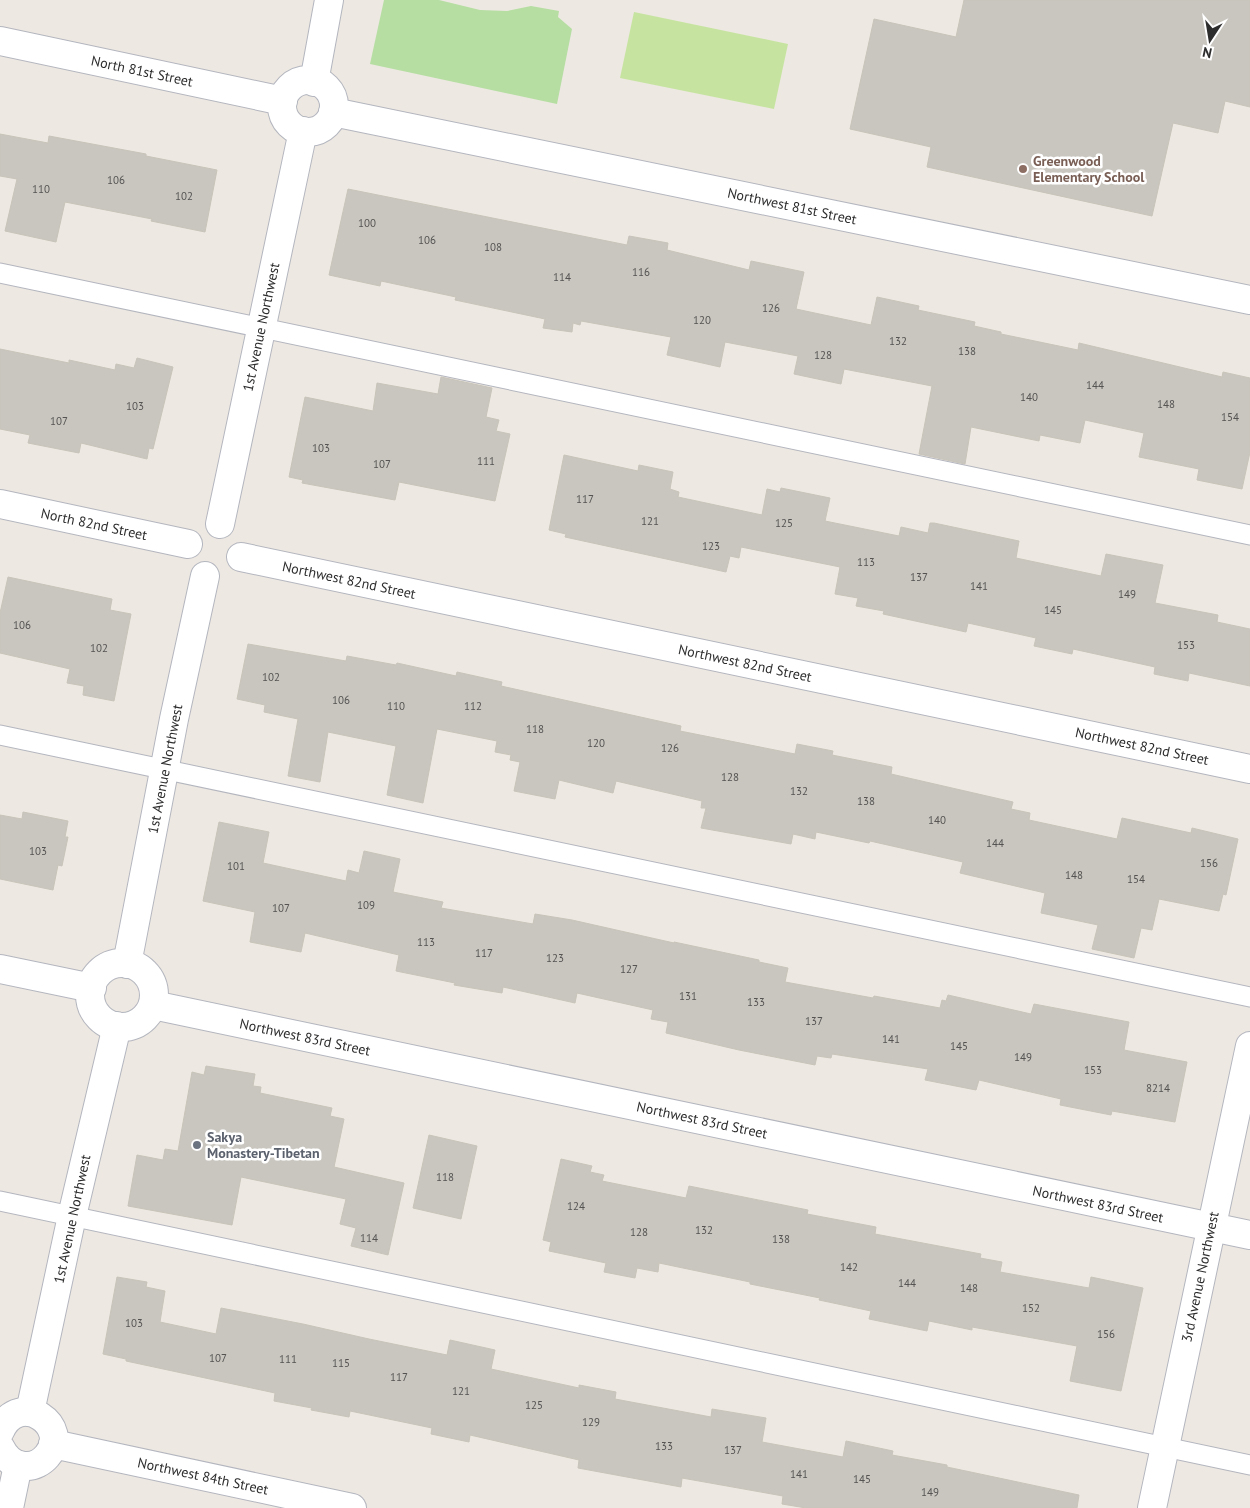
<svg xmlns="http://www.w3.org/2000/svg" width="1250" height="1508" viewBox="0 0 1250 1508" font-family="'PT Sans',sans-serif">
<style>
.green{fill:#b6dea3}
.pitch{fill:#c6e4a0}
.building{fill:#c9c6bf;stroke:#c8c4ba}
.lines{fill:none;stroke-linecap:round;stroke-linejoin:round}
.lane-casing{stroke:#b4b6bf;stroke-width:21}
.street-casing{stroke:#b4b6bf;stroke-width:30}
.secondary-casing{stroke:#b4b6bf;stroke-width:30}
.lane{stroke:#fff;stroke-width:19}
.street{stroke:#fff;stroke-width:28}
.secondary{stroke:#fff;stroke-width:28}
.education-dot{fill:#8d6e63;stroke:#fff;stroke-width:2}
.worship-dot{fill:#6b7280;stroke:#fff;stroke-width:2}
.labels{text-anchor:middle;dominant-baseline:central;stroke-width:5;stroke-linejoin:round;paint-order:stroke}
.number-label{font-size:11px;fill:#545352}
.street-label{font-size:14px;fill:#2d2d2d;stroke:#fff}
.education-label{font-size:14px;font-weight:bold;fill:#785e54;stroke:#fff;text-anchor:start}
.worship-label{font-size:14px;font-weight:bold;fill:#5b616d;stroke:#fff;text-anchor:start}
</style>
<rect width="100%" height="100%" fill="#ede8e1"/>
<path class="green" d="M384,0H439L480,10L507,11L531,6L559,11L558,17L572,29L557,104L370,64Z"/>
<path class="pitch" d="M634,12L788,44L774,109L620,78Z"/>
<g class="building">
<path d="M964,0H1250V107L1225,101L1218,133L1173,123L1152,216L927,167L931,147L850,129L874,19L956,37Z"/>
<path d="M0,134L48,143L49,136L146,154V156L217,170L205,232L151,221L152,219L65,202L56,242L5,231L17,179L0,176Z"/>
<path d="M348,189L627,245L629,236L668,243L667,250L749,270L751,261L804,272L796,309L871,325L877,297L919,306L918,310L975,322L974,326L1001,332V334L1078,350L1079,343L1222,377L1223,372L1250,378V452L1242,489L1197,480L1199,469L1139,457L1144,433L1085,420L1080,443L1040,435L1039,441L971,427L965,464L919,454L932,386L844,369L841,384L794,374L798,356L725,342L720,367L667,355L671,337L581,321L580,325L573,323L572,332L543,328L545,319L455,300L456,297L381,281L380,286L329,275Z"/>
<path d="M0,349L69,363V360L115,370L116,364L134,368L137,358L173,367L153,449L149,448L147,459L81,443L79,453L28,443L30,435L0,429Z"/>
<path d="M441,377L492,388L486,417L499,420L496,431L510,434L495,501L399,482L395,500L302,483L303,480L289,477L305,397L373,411L377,383L438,394Z"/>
<path d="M564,455L638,471L639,465L673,472L670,489L679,492L678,497L762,515L767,489L780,492L781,488L830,498L825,521L899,536L901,527L928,533L930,523H934L1019,541L1016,558L1101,576L1106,554L1163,565L1155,603L1218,615L1217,622L1250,629V686L1189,673L1188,681L1154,674L1155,667L1073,649L1072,654L1034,646L1036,638L968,623L966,632L883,614L884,611L856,606L858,598L835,594L840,567L741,547L739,558L730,556L726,572L565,537L566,534L549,530Z"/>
<path d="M8,577L112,599L110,610L131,614L114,701L83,695L84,686L67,683L70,669L0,653V613Z"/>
<path d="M248,644L346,661L347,656L396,665L397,663L456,676L457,672L502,682L501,686L681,726L680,731L795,754L797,744L833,751L832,755L892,767L891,774L1013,802L1011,809L1030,813L1029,820L1117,839L1122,818L1191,833L1192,828L1238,839L1226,895L1223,894L1219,911L1159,899L1152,930L1141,928L1134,958L1092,949L1098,925L1041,913L1045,893L960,873L963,862L870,841L869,843L816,832L815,839L793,834L791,844L701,828L706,808H701L702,801L616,781L613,793L559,780L555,799L514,791L520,762L510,760L511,755L495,752L497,741L437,729L423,803L387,795L396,746L328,732L320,782L288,776L298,719L264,712L265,705L237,699Z"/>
<path d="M23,812L68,821L65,837H68L62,866L58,865L53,890L0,879V815L22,819Z"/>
<path d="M219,822L269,832L263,863L346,881L348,870L359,873L364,851L400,859L393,892L443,902L441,908L533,924L535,914L572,920L674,943V942L759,960V962L788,968L785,982L873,998L874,996L940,1008L942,1000L946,1001L948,995L1031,1014L1034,1004L1129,1022L1124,1050L1187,1062L1175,1122L1112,1111L1111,1115L1060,1105L1061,1099L979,1080L976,1090L925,1080L928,1069L832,1054L831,1058L817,1056L815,1065L739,1050L666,1033L668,1022L651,1019L653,1010L577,993L575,1003L503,987L502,993L454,985L455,983L396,971L399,955L305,933L301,952L250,942L255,912L203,901Z"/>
<path d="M206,1066L255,1074L253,1086L261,1087L260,1093L332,1108L330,1116L344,1119L334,1167L404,1183L388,1255L351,1246L356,1228L340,1224L346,1199L241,1177L232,1225L128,1206L137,1155L163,1160L165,1149L178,1151L192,1072L204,1075Z"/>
<path d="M429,1135L477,1146L461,1219L413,1208Z"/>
<path d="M561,1159L592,1166L590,1172L604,1175L602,1181L686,1198L689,1186L808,1210L807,1214L876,1227L875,1234L981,1254L980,1258L1002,1262L1000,1272L1089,1288L1091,1277L1143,1288L1121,1391L1070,1381L1077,1346L972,1327V1330L929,1321L927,1331L869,1319L871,1311L819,1300L820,1298L750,1284V1282L659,1263L658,1272L637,1268L635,1278L604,1272L606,1263L549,1251L551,1242L543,1240Z"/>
<path d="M117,1277L147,1282L146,1287L165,1291L160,1322L216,1334L221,1308L303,1324L369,1339L447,1355L450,1340L495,1350L491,1369L579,1388V1385L616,1392L615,1399L711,1417L712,1409L766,1418L762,1442L843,1457L846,1441L893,1451L892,1455L947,1465V1467L1079,1495L1077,1508H806L782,1504L783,1496L682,1478L681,1487L578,1468L579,1460L470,1435L469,1442L431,1434L432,1428L350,1411L349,1417L311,1410L312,1408L274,1401L275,1393L126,1361V1359L103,1354Z"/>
</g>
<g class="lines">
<g class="lane-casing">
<g id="lane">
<path d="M0,273L1250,535"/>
<path d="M0,735L1250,997"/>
<path d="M0,1201L1250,1465"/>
</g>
</g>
<g class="street-casing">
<g id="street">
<path d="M0,41L283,101"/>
<circle cx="308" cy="106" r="26"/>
<path d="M314,82L329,0"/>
<path d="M333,112L1250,300"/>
<path d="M0,504L188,544"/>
<path d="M220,524L303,131"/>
<path d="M241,557L1250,769"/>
<circle cx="122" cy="995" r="32"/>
<path d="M127,964L174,719L205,576"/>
<path d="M0,969L92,988"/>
<path d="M153,1005L1250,1235"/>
<path d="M30,1412L72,1216L117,1026"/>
<path d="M0,1431C19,1388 73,1427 47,1456C42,1462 34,1466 27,1466C14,1467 5,1457 0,1447"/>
<path d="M53,1444L352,1508"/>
<path d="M9,1508L18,1465"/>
</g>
</g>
<g class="secondary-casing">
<path id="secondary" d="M1152,1508L1250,1046"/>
</g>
<use href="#lane" class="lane"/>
<use href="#street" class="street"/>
<use href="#secondary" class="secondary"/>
</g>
<circle class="education-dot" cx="1023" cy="169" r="5"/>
<circle class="worship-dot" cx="197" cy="1145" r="5"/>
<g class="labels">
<g class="number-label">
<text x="116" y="180">106</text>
<text x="41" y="189">110</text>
<text x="184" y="196">102</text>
<text x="367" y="223">100</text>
<text x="427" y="240">106</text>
<text x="493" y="247">108</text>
<text x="641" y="272">116</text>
<text x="562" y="277">114</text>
<text x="771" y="308">126</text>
<text x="702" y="320">120</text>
<text x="898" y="341">132</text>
<text x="967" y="351">138</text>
<text x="823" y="355">128</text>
<text x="1095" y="385">144</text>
<text x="1029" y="397">140</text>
<text x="1166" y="404">148</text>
<text x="135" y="406">103</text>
<text x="1230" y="417">154</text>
<text x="59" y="421">107</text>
<text x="321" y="448">103</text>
<text x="486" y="461">111</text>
<text x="382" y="464">107</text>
<text x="585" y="499">117</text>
<text x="650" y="521">121</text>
<text x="784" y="523">125</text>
<text x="711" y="546">123</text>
<text x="866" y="562">113</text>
<text x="919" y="577">137</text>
<text x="979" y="586">141</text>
<text x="1127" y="594">149</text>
<text x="1053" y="610">145</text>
<text x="22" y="625">106</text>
<text x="1186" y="645">153</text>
<text x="99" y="648">102</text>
<text x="271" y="677">102</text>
<text x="341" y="700">106</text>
<text x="396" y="706">110</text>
<text x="473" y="706">112</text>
<text x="535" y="729">118</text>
<text x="596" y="743">120</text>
<text x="670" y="748">126</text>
<text x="730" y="777">128</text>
<text x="799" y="791">132</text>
<text x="866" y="801">138</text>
<text x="937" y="820">140</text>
<text x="995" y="843">144</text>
<text x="38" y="851">103</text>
<text x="1209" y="863">156</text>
<text x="236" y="866">101</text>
<text x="1074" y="875">148</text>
<text x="1136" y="879">154</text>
<text x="366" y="905">109</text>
<text x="281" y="908">107</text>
<text x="426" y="942">113</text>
<text x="484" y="953">117</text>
<text x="555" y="958">123</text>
<text x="629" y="969">127</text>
<text x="688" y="996">131</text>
<text x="756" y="1002">133</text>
<text x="814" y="1021">137</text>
<text x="891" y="1039">141</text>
<text x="959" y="1046">145</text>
<text x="1023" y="1057">149</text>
<text x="1093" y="1070">153</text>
<text x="1158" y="1088">8214</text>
<text x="445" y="1177">118</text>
<text x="576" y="1206">124</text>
<text x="704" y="1230">132</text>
<text x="639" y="1232">128</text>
<text x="369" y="1238">114</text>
<text x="781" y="1239">138</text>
<text x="849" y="1267">142</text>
<text x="907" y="1283">144</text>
<text x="969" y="1288">148</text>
<text x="1031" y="1308">152</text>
<text x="134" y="1323">103</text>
<text x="1106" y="1334">156</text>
<text x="218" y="1358">107</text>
<text x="288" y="1359">111</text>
<text x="341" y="1363">115</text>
<text x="399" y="1377">117</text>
<text x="461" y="1391">121</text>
<text x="534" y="1405">125</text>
<text x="591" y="1422">129</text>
<text x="664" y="1446">133</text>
<text x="733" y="1450">137</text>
<text x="799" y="1474">141</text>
<text x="862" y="1479">145</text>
<text x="930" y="1492">149</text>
</g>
<g class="street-label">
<text transform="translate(142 71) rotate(12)">North 81st Street</text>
<text transform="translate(792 206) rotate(12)">Northwest 81st Street</text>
<text transform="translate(261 327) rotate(-78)">1st Avenue Northwest</text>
<text transform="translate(94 524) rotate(12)">North 82nd Street</text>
<text transform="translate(349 580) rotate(12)">Northwest 82nd Street</text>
<text transform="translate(745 663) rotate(12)">Northwest 82nd Street</text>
<text transform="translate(1142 746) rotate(12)">Northwest 82nd Street</text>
<text transform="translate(165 769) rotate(-79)">1st Avenue Northwest</text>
<text transform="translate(305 1037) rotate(12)">Northwest 83rd Street</text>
<text transform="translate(702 1120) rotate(12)">Northwest 83rd Street</text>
<text transform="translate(1098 1204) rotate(12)">Northwest 83rd Street</text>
<text transform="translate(72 1219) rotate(-78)">1st Avenue Northwest</text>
<text transform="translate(1200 1277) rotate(-78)">3rd Avenue Northwest</text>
<text transform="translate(203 1476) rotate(12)">Northwest 84th Street</text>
</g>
<g class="education-label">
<text x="1033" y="161">Greenwood<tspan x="1033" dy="16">Elementary School</tspan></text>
</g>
<g class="worship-label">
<text x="207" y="1137">Sakya<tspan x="207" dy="16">Monastery-Tibetan</tspan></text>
</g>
</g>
<g transform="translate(1210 40) rotate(192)" stroke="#ffffff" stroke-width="4" paint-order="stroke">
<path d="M0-4L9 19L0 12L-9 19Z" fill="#2d2d2d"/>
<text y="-8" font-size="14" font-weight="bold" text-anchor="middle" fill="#2d2d2d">N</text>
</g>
</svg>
